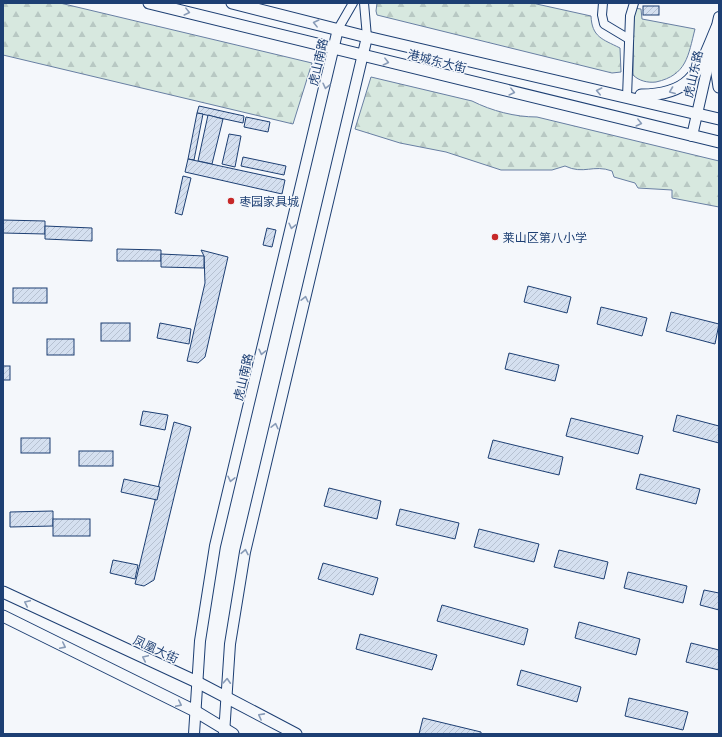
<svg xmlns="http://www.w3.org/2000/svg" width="722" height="737" viewBox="0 0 722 737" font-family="Ubuntu,'Noto Sans SC',sans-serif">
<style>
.forest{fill:url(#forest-firs);stroke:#687fa3}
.building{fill:url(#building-hatch);stroke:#1d3f73}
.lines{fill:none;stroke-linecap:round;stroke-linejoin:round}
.minor-casing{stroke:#1d3f73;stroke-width:10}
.tertiary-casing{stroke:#1d3f73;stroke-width:12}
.secondary-casing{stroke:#1d3f73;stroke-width:13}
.minor{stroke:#f4f7fb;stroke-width:8}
.tertiary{stroke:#f4f7fb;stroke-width:10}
.secondary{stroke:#f4f7fb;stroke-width:11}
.oneway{stroke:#889bb7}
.poi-dot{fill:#c62828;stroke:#f4f7fb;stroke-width:1.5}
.labels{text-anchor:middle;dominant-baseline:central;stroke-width:3;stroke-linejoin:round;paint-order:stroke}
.street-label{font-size:12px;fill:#1d3f73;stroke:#f4f7fb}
.poi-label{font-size:12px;fill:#1d3f73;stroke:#f4f7fb;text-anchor:start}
</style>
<defs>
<pattern id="forest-firs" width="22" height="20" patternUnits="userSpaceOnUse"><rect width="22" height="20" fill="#d7e8df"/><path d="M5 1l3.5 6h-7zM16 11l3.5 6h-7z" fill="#b8c8c3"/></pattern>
<pattern id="building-hatch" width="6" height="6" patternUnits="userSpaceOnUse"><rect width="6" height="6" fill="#d5e0f0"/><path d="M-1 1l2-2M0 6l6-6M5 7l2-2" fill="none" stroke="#b6c1d1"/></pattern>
</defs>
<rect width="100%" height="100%" fill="#f4f7fb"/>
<g class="forest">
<path d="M3,3H60L312,63L293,124L3,55Z"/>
<path d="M377,3H532L591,16C592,37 602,39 620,48L621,72L612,73L377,15L376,11Z"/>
<path d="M634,8L641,9L642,19L695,29C688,56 687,75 656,82C648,83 639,81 633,75Z"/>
<path d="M371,77L472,101C492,111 515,117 537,117L719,161V207L672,198V190L638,188L635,183L614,177L612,171C593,164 584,175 565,166L552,170H501L446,152L400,143L355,129Z"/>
</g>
<g class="building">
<rect x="643" y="6" width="16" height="9"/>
<path d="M199,106L244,116L243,123L197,113Z"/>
<path d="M197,113L203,114L194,160L188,159Z"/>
<path d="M208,115L223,119L212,164L198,161Z"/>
<path d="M246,117L270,122L268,132L244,127Z"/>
<path d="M229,134L241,136L235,167L222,164Z"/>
<path d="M243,157L286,166L284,175L241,166Z"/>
<path d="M188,159L285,180L282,194L185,172Z"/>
<path d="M183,176L191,178L182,215L175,213Z"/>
<path d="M3,220L45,221V234L3,233Z"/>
<path d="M45,226L92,228V241L45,239Z"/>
<path d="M267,228L276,230L272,247L263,245Z"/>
<path d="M117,249L161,250V261H117Z"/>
<path d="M201,250L228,257L205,357L198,363L187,361L205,283L204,256Z"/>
<path d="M161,254L204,256V268L161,267Z"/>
<path d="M528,286L571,297L567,313L524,302Z"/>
<rect x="13" y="288" width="34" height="15"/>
<path d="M601,307L647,318L642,336L597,324Z"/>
<path d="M671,312L719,324L715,344L666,331Z"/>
<rect x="101" y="323" width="29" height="18"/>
<path d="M160,323L191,329L189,344L157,338Z"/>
<rect x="47" y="339" width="27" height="16"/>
<path d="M509,353L559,365L555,381L505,369Z"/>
<rect x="3" y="366" width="7" height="14"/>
<path d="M143,411L168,415L165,430L140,425Z"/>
<path d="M677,415L719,426V443L673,431Z"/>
<path d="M571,418L643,436L638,454L566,436Z"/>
<path d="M174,422L191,427L154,580L144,586L135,584Z"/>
<rect x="21" y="438" width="29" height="15"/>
<path d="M493,440L563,457L559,475L488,458Z"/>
<rect x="79" y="451" width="34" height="15"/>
<path d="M640,474L700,489L696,504L636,489Z"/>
<path d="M124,479L160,487L157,500L121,492Z"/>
<path d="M329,488L381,501L377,519L324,506Z"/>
<path d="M400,509L459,523L455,539L396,525Z"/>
<path d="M53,511V526L10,527V512Z"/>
<rect x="53" y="519" width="37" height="17"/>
<path d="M479,529L539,544L534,562L474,547Z"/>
<path d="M559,550L608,562L604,579L554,567Z"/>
<path d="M113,560L138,565L135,579L110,573Z"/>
<path d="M323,563L378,578L373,595L318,579Z"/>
<path d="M628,572L687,586L683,603L624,588Z"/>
<path d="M704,590L719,593V610L700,605Z"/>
<path d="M442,605L528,629L524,645L437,621Z"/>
<path d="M579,622L640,639L636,655L575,638Z"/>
<path d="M360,634L437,655L432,670L356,649Z"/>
<path d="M691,643L719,650V670L686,662Z"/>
<path d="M521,670L581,687L577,702L517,685Z"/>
<path d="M629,698L688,712L683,730L625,716Z"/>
<path d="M423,718L481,732V734H419Z"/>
</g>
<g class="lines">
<g class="minor-casing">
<g id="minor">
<path d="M364,3L367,37"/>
<path d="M603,3L602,15L604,24L629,39"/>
<path d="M338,29L353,3"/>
<path d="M627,97L630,16L634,3"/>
</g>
</g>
<g class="tertiary-casing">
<g id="tertiary">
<path d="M692,136L719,17"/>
<path d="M194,734L200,641L215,546L338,29"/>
<path d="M224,734L230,644L245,552L367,37"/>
</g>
</g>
<g class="secondary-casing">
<g id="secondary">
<path d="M149,3L719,142"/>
<path d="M232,3L367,37L719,119"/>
<path d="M717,34L715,60L719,87"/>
<path d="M641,95C694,95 699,69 717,27"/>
<path d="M3,592L197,682L296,734"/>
<path d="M3,616L195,711L233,734"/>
</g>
</g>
<use href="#minor" class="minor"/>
<use href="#tertiary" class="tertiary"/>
<use href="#secondary" class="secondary"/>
</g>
<defs><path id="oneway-chevron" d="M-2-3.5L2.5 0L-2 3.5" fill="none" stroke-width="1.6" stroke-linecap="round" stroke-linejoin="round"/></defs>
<g class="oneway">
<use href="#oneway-chevron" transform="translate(187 12) rotate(14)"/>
<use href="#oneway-chevron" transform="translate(316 23) rotate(-166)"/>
<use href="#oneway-chevron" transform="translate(386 62) rotate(14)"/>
<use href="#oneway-chevron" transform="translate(326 86) rotate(103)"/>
<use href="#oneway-chevron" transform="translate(599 91) rotate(-167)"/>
<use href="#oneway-chevron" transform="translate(672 91) rotate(159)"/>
<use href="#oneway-chevron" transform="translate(512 92) rotate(14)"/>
<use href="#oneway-chevron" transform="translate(639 123) rotate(14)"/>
<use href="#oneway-chevron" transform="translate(292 226) rotate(103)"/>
<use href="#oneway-chevron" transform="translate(305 299) rotate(-77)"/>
<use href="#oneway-chevron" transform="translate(262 352) rotate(103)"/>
<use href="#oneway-chevron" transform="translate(275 426) rotate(-77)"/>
<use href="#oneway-chevron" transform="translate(231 479) rotate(103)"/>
<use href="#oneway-chevron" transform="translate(245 552) rotate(-79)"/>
<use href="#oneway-chevron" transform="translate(27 603) rotate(-155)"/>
<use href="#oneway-chevron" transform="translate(63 646) rotate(26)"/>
<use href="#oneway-chevron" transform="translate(145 658) rotate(-155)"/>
<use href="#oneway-chevron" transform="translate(227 681) rotate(-87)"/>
<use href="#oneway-chevron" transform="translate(179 704) rotate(26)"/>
<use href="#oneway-chevron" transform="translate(261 716) rotate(-152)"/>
</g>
<g class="poi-dot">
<circle cx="231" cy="201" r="4"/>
<circle cx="495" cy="237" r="4"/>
</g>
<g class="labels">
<g class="street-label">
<text transform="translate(437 61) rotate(14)">港城东大街</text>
<text transform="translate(318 62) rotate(-77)">虎山南路</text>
<text transform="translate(693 74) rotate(-77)">虎山东路</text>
<text transform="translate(243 377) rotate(-77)">虎山南路</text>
<text transform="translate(156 649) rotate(25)">凤凰大街</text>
</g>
<g class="poi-label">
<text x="239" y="201">枣园家具城</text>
<text x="503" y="237">莱山区第八小学</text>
</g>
</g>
<rect width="722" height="737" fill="none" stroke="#1d3f73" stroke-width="8"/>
</svg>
